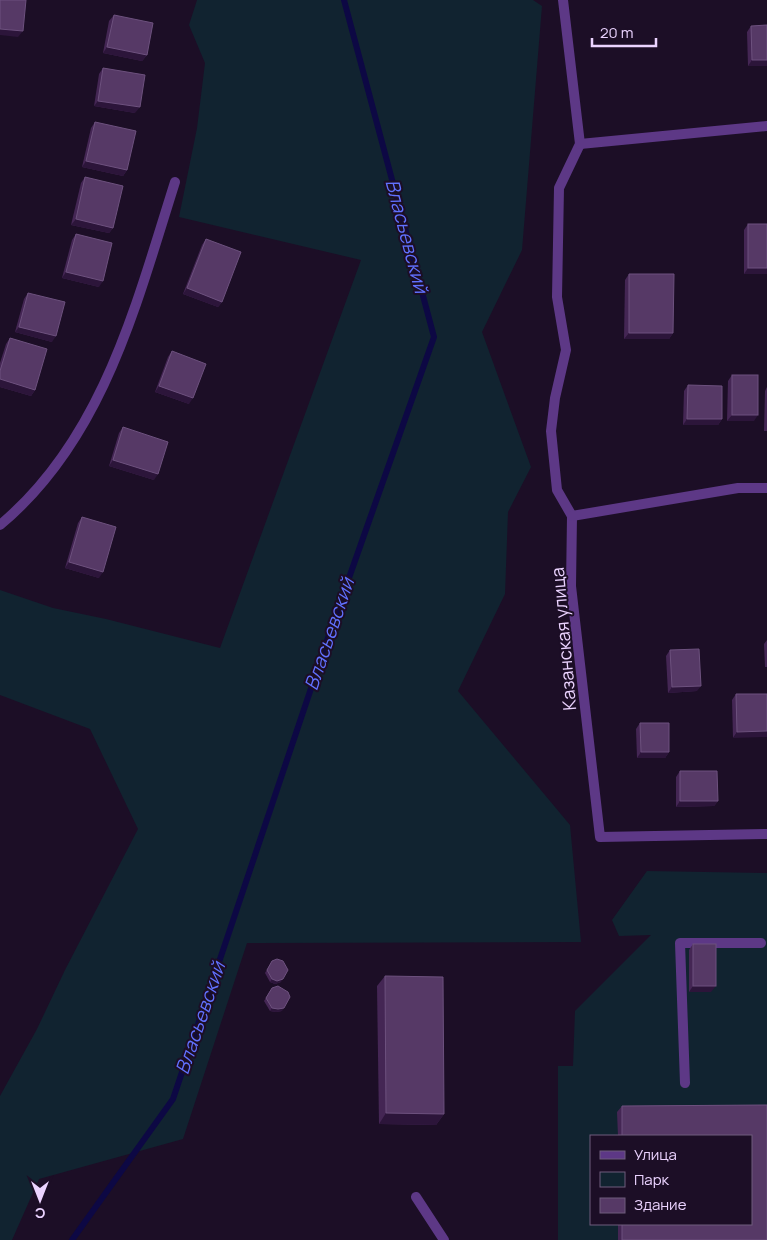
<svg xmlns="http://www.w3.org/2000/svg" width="767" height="1240" viewBox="0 0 767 1240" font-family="Manrope,sans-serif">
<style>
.green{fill:#112330;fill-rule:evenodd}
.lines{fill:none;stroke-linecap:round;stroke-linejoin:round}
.stream{stroke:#0d0844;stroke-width:6}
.lane{stroke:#5d3886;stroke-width:10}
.street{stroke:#5d3886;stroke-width:10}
.wall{fill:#442654}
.shaded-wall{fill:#2c153a}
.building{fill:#563966;stroke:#6d517e}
.labels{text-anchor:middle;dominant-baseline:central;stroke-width:4;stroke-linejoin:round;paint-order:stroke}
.street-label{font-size:18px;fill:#ebd3ff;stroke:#1c0e26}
.water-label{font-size:19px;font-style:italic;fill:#6171ff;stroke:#1c0e26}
</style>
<rect width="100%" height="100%" fill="#1c0e26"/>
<g class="green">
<path d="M197,0H533L542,6L522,250L482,332L531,467L508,512L505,594L458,691L570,825L581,942L247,943L183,1139L39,1179L12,1240H0V1096L37,1029L65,970L138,829L90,729L0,695V590L53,608L106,619L220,648L361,260L179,217L197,128L205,63L189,25Z"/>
<path d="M647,871L767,873V1240H558V1066H573L575,1011L651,935L619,936L612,920ZM591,1136H751V1224H591Z"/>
</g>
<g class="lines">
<path class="stream" d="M72,1240L173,1099L332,626L434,337L344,0"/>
<g class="lane">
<path d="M685,1083L680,943H761"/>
<path d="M416,1197L444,1240"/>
</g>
<g class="street">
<path d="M563,0L580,144L559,188L557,297L566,350L555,398L551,431L557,490L572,516L571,586L600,837L767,834"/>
<path d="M580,144L767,126"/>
<path d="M572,516L738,488H767"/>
<path d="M0,525C103,439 136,305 175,182"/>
</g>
</g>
<g class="wall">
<path d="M114,15L147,55L142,61L103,53L109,21Z"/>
<path d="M751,26L767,66H748L747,32Z"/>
<path d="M103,68L135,113L94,106L99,74Z"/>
<path d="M95,122L127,170L123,176L82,167L91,128Z"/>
<path d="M85,177L113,228L109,233L71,225L81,183Z"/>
<path d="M748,224L767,274H744V230Z"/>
<path d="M76,234L99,287L62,278L72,240Z"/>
<path d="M206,239L222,302L218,307L183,294L202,245Z"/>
<path d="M629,274L673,333L669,339H624L625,280Z"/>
<path d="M28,293L52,342L15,332L24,299Z"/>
<path d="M10,338L35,390L31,396L0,387V363L6,344Z"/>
<path d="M172,351L189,404L155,392L168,357Z"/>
<path d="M732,375L754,421H727L728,381Z"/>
<path d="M688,385L722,419L718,425H683L684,391Z"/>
<path d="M767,387V431H764L765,391Z"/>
<path d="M123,427L154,480L109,466L119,433Z"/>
<path d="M82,517L99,578L65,568L78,523Z"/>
<path d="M767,640V667H765L764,644Z"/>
<path d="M670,650L697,691L668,693L666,656Z"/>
<path d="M736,694H767L733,738L732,700Z"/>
<path d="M640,723L669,752L665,758H637L636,729Z"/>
<path d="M680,771L718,801L714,806L676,807V777Z"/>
<path d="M693,944L711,992H689V950Z"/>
<path d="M272,961L281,982L275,984L270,982L265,973Z"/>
<path d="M385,976L444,1114L436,1125L379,1124L377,986Z"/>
<path d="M270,991L282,1011L276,1012L270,1011L264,1001Z"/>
<path d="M767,1105V1240H618V1224H751V1136H618L617,1112L622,1106Z"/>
</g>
<g class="shaded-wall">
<path d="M0,29L23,31L18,37L0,35Z"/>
<path d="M107,47L147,55L142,61L103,53Z"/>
<path d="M752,60H767V66H748Z"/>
<path d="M98,101L140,107L135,113L94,106Z"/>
<path d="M86,161L127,170L123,176L82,167Z"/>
<path d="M76,219L113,228L109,233L71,225Z"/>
<path d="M748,268H767V274H744Z"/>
<path d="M66,272L103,281L99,287L62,278Z"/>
<path d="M187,288L222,302L218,307L183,294Z"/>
<path d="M19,327L56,336L52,342L15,332Z"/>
<path d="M629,333H673L669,339H624Z"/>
<path d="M0,379L35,390L31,396L0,387Z"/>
<path d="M159,386L193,398L189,404L155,392Z"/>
<path d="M732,415H758L754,421H727Z"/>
<path d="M687,419H722L718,425H683Z"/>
<path d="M113,460L158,474L154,480L109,466Z"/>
<path d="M69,562L103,572L99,578L65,568Z"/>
<path d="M701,686L697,691L668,693L672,687Z"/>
<path d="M767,731V737L733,738L737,732Z"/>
<path d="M641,752H669L665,758H637Z"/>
<path d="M680,801H718L714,806L676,807Z"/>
<path d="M272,979H283L281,982L275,984L270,982Z"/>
<path d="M693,986H716L711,992H689Z"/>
<path d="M272,1008H284L282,1011L276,1012L270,1011Z"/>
<path d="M386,1113L444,1114L436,1125L379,1124Z"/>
</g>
<g class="building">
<path d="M0,0H26L23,31L0,29Z"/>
<path d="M114,15L153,23L147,55L107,47Z"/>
<path d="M767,25V60H752L751,26Z"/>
<path d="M103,68L145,75L140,107L98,101Z"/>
<path d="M95,122L136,131L127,170L86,161Z"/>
<path d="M85,177L123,186L113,228L76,219Z"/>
<rect x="748" y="224" width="19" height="44"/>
<path d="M76,234L112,243L103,281L66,272Z"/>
<path d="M206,239L241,252L222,302L187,288Z"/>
<path d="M629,274H674L673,333H629Z"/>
<path d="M28,293L65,302L56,336L19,327Z"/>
<path d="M10,338L47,349L35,390L0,379V371Z"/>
<path d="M172,351L206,364L193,398L159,386Z"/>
<rect x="732" y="375" width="26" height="40"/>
<path d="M688,385L722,386V419H687Z"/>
<path d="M123,427L168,442L158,474L113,460Z"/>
<path d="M82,517L116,527L103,572L69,562Z"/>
<path d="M699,649L701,686L672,687L670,650Z"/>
<path d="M736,694H767V731L737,732Z"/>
<path d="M640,723H669V752H641Z"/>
<path d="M680,771H717L718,801H680Z"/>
<rect x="693" y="944" width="23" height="42"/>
<path d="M277,959L283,961L288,970L283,979L277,981L272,979L267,970L272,961Z"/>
<path d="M385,976L443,977L444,1114L386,1113Z"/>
<path d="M278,986L288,992L290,997L284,1008L278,1009L272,1008L266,998L272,988Z"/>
<path d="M767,1105V1240H622V1224H751V1136H622V1106Z"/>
</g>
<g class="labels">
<g class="street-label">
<text transform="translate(563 639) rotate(-95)">Казанская улица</text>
</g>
<g class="water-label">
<text transform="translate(407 236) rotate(75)">Власьевский</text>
<text transform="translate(329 634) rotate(-71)">Власьевский</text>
<text transform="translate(200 1018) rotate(-71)">Власьевский</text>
</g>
</g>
<rect x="590" y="1135" width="162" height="90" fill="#1c0e26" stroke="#6f5d7d"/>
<rect x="600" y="1151" width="25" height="8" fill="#5d3886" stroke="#6f5d7d"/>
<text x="634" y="1160" font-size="15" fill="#ebd3ff">Улица</text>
<rect x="600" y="1172" width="25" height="15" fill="#112330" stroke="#6f5d7d"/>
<text x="634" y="1185" font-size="15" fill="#ebd3ff">Парк</text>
<rect x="600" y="1198" width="25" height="15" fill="#563966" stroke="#6f5d7d"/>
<text x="634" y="1210" font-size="15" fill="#ebd3ff">Здание</text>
<g transform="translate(40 1200) rotate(180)" stroke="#1c0e26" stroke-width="4" paint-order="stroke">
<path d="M0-4L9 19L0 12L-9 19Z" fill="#ebd3ff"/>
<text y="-8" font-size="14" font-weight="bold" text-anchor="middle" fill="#ebd3ff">С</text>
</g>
<path d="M592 38v8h64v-8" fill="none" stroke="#ebd3ff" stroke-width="2.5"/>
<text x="600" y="38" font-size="15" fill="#ebd3ff" stroke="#1c0e26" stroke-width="4" paint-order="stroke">20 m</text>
</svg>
